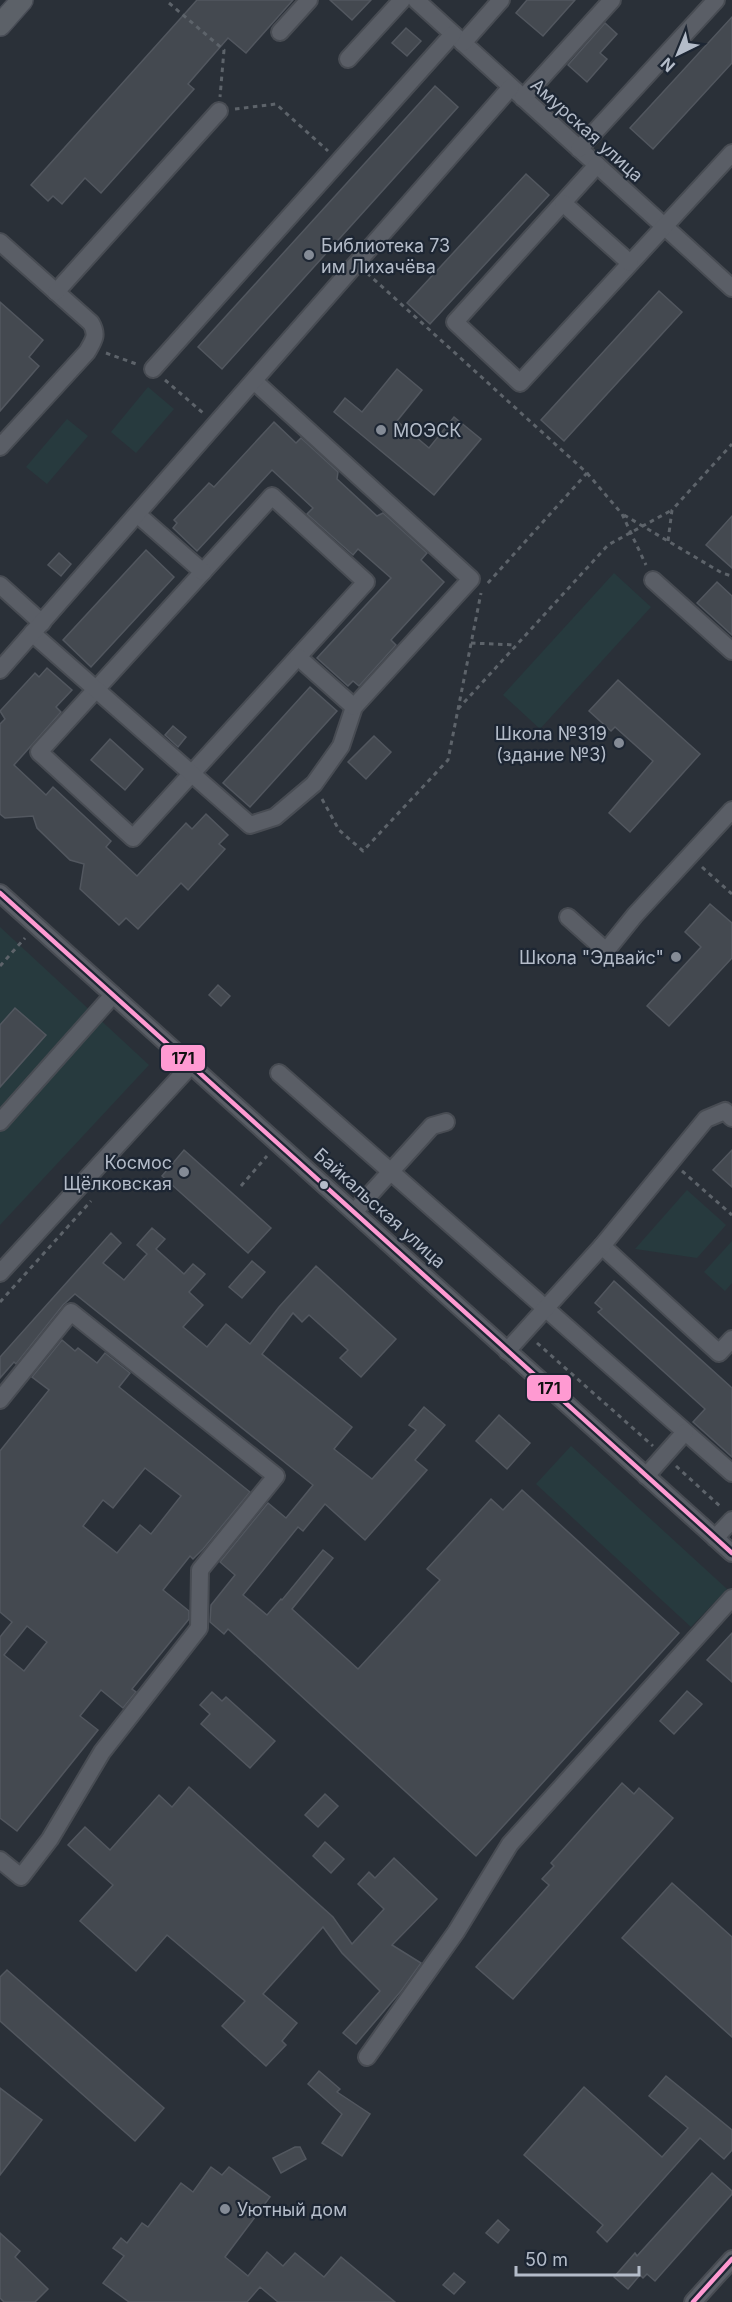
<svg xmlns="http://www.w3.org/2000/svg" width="732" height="2302" viewBox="0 0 732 2302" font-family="Inter,sans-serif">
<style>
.green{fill:#273a3e}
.building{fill:#444950;stroke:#52575f;stroke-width:1.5;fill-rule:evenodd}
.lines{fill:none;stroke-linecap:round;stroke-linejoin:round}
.minor-casing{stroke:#484c53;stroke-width:20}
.major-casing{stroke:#484c55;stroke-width:24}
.path{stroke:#5d636a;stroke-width:3;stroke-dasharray:4.5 4.5;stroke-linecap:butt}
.minor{stroke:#5a5e66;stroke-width:16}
.major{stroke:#5c6168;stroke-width:21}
.bus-1-casing{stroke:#1d2633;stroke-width:9}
.bus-1{stroke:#ff9ad2;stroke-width:4.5}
.poi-dot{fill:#848b96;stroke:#1d2633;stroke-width:2}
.bus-dot{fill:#b4bcc9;stroke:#1d2633;stroke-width:2}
.labels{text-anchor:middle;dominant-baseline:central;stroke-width:4.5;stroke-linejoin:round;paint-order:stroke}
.street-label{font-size:18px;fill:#b4bcc9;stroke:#1d2633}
.poi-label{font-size:18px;fill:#b4bcc9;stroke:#1d2633;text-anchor:start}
.line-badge{stroke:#1d2633;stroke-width:2}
.pale-badge-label{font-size:16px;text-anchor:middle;font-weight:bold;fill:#111}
</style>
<rect width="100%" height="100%" fill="#2a3038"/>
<g class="green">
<path d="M148,387L174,409L136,453L111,432Z"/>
<path d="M67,419L88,436L47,484L26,467Z"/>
<path d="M614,573L651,607L540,729L503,695Z"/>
<path d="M0,927L149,1065L0,1225Z"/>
<path d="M687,1190L726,1225L697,1258L635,1249Z"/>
<path d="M732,1241V1283L725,1291L704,1272Z"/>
<path d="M571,1446L727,1589L691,1627L536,1484Z"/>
</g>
<g class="building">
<path d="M197,0H293L246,53L228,38L188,84L194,89L101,193L85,178L62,204L53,196L48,201L31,185Z"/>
<path d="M330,0H371L352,20Z"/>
<path d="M527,0H575L543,36L516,13Z"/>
<path d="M732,17V63L653,149L630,128Z"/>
<path d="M605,23L617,34L600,53L607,59L587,82L568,65Z"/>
<path d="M406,28L421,41L407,56L392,43Z"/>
<path d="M435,86L458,107L222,369L198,347Z"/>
<path d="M526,174L549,195L430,324L407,303Z"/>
<path d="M659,291L682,312L564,441L541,420Z"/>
<path d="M0,302L43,340L29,357L39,366L0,411Z"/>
<path d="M397,369L422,390L397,421L429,448L454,417L481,439L434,495L334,412L345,398L362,412Z"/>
<path d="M274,422L296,443L301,438L338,472L337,479L377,516L383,513L427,553L421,560L444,582L391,640L396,645L359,686L353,681L348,686L317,658L391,578L358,549L353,555L307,514L313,508L272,470L197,551L173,528L177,523L174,520L209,483L214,487Z"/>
<path d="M732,516V568L706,545Z"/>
<path d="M146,550L174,577L91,667L63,640Z"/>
<path d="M59,553L71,564L61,576L48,565Z"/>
<path d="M717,582L732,596V635L697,603Z"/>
<path d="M47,668L72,690L56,707L61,712L14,765L46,795L53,787L111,841L106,847L137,876L186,823L192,829L206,814L228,835L219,844L225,849L188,890L181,883L138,929L126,918L119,925L80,889L84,864L70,860L37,828L33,816L5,818L0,814V724L5,719L0,711L35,673L39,677Z"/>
<path d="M618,680L700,754L630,832L609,813L653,761L615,727L611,731L589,711Z"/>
<path d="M310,687L337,711L250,807L223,783Z"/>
<path d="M173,726L186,737L178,747L165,735Z"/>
<path d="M374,736L391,752L366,779L348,762Z"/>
<path d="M110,739L143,769L125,790L91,760Z"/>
<path d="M710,904L732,923V958L669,1026L647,1006L701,947L685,932Z"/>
<path d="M218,985L230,996L221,1006L209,995Z"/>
<path d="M15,1008L46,1035L0,1087V1025Z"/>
<path d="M184,1150L271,1228L248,1253L162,1176Z"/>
<path d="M732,1150V1187L713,1170Z"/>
<path d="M152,1228L165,1239L156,1249L184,1274L193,1264L205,1274L189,1292L203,1305L183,1327L207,1347L226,1324L250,1344L279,1307L316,1266L396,1339L361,1377L340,1358L348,1350L309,1315L302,1322L293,1313L262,1354L352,1427L334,1449L372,1479L416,1430L409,1425L424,1407L445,1425L415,1460L427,1470L365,1540L325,1504L303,1531L298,1527L243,1595L267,1615L281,1599L282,1600L323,1550L333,1558L292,1609L358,1669L440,1580L427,1569L491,1499L503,1510L522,1490L679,1633L476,1856L228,1629L224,1634L210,1622L211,1605L235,1575L220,1562L268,1503L286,1518L313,1485L75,1294L63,1305L16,1364L14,1362L0,1378V1357L111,1233L121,1243L103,1263L124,1280L147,1254L137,1245Z"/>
<path d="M252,1261L265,1272L242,1298L229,1287Z"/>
<path d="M614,1281L732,1388V1457L693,1422L705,1409L598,1312L602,1309L595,1303Z"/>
<path d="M62,1340L75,1351L78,1348L97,1363L105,1353L130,1373L119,1387L250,1492L203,1549L193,1559L190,1556L163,1590L189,1611V1619L132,1689L136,1692L123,1708L101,1690L80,1716L98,1730L17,1831L0,1818V1637L12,1622L0,1612V1451L49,1390L32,1377ZM145,1468L181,1496L151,1534L140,1525L117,1553L83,1526L103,1500L113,1508ZM27,1626L47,1642L24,1671L4,1655Z"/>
<path d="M499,1415L530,1443L507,1469L476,1441Z"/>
<path d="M732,1633V1682L707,1660Z"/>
<path d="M687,1691L702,1704L674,1734L660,1721Z"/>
<path d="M212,1692L222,1701L226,1697L275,1741L250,1768L201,1724L210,1714L200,1705Z"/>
<path d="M622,1783L634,1794L639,1788L673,1818L513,1999L476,1967L549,1885L542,1879L554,1866L551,1863Z"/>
<path d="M189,1787L333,1917L352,1944L384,1909L358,1884L369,1872L375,1878L394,1858L437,1899L392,1945L421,1963L401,1991L356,2044L343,2033L380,1991L342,1953L323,1927L263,1994L297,2023L282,2041L286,2045L266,2066L222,2026L245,2001L167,1935L136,1971L80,1921L113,1885L68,1845L85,1827L110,1850L159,1795L172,1807Z"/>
<path d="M325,1794L338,1806L318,1827L305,1815Z"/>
<path d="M325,1842L344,1859L331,1873L313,1856Z"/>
<path d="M672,1883L732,1937V2037L622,1938Z"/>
<path d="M7,1970L164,2108L135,2141L0,2021V1977Z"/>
<path d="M319,2071L340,2089L337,2092L370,2114L342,2156L322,2143L342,2114L308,2084Z"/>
<path d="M666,2076L732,2130V2150L724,2159L700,2138L607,2242L597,2232L603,2225L524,2155L584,2087L662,2157L688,2128L649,2096Z"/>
<path d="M0,2088L42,2120L0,2175Z"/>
<path d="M295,2147H300L306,2159L281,2173L273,2158Z"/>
<path d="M211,2167L222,2175L229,2167L270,2197L225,2257L248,2276L267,2252L283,2266L295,2253L324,2277L341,2257L395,2302H278L260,2287L247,2302H129L103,2283L124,2256L113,2248L121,2238L127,2243L142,2223L148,2227L181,2183L193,2192Z"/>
<path d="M712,2173L732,2191V2194L655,2281L647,2274L643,2278L640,2275L628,2289L614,2277L635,2253L637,2256Z"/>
<path d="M498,2220L509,2230L498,2243L486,2233Z"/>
<path d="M0,2233L20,2251L15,2257L48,2289L35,2302H4L0,2298Z"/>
<path d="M454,2273L465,2282L454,2294L443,2285Z"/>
</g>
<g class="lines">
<g class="minor-casing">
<g id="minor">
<path d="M416,0L732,288"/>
<path d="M280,32L309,0"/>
<path d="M463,43L501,0"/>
<path d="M348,59L402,0"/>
<path d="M523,98L612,0"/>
<path d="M579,149L716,0"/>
<path d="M597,165L455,322L520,383L732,153"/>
<path d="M563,203L630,263"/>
<path d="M0,242L91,323C98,335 94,340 87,352L0,447"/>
<path d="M56,292L219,111"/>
<path d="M153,369L453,34"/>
<path d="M272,496L366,582L133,838L39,752Z"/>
<path d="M137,514L203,572"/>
<path d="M653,580L732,651"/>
<path d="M0,585L42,623"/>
<path d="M32,633L250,825L275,817L314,784L341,746L354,707L471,579L254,381"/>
<path d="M298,657L354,707"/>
<path d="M0,670L511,87"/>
<path d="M0,893L732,1553"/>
<path d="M568,917L606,951L635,915L732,810"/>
<path d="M279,1073L732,1473"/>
<path d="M0,1122L113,995"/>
<path d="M355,1211L432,1126L446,1122"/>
<path d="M602,1246L719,1353L732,1339"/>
<path d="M0,1273L191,1065"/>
<path d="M507,1351L602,1246L706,1119L725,1111L732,1118"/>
<path d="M0,1400L71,1312L276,1476L200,1570L199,1628L102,1752L50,1839L21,1877L0,1860"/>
<path d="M646,1476L685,1432"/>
<path d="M715,1538L732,1520"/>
<path d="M367,2057L456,1932L510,1844L732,1598"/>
<path d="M693,2302L732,2259"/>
</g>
</g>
<g class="major-casing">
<path id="major" d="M0,25L22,0"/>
</g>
<g class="path">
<path d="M169,3L224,50L220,97"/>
<path d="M235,109L276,104L328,151"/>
<path d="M367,273L587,473L487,584"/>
<path d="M106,353L139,365"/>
<path d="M165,380L203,413"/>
<path d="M587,473L622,514L646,565"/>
<path d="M624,515L722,573L732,576"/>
<path d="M668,541L672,510L732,444"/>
<path d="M471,643L516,645"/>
<path d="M458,709L608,545L672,510"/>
<path d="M322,799L339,830L363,851L448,760L481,593"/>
<path d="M702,867L732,894"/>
<path d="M0,966L25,938"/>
<path d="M682,1171L732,1215"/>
<path d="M241,1186L267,1156"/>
<path d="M0,1302L91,1201"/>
<path d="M537,1343L653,1446"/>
<path d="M676,1466L722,1508"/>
</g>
<use href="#minor" class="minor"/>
<use href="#major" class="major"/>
<g class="bus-1-casing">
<g id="bus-1">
<path d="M0,893L732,1553"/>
<path d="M693,2302L732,2259"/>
</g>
</g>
<use href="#bus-1" class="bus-1"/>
</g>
<g class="poi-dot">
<circle cx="309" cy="255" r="6"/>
<circle cx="381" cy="430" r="6"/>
<circle cx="619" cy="743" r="6"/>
<circle cx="676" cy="957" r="6"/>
<circle cx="184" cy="1172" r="6"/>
<circle cx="225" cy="2209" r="6"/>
</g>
<circle class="bus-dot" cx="324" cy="1185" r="5"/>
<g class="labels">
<g class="street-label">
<text transform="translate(587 130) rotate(42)">Амурская улица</text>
<text transform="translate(380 1208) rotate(42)">Байкальская улица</text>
</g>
<g class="poi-label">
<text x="321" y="245">Библиотека 73<tspan x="321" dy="21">им Лихачёва</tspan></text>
<text x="393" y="430">МОЭСК</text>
<text x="607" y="733" text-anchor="end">Школа №319<tspan x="607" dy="21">(здание №3)</tspan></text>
<text x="664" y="957" text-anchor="end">Школа "Эдвайс"</text>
<text x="172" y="1162" text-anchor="end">Космос<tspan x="172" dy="21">Щёлковская</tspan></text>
<text x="237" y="2209">Уютный дом</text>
</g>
</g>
<g class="line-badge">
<rect x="160" y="1044" width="46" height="28" rx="6" fill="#ff9ad2"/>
<rect x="526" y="1374" width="46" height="28" rx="6" fill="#ff9ad2"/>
</g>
<g class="pale-badge-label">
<text x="183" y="1064">171</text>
<text x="549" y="1394">171</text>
</g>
<g transform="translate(678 54) rotate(223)" stroke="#1d2633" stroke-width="4.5" paint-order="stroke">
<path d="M0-4.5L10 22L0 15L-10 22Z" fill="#b4bcc9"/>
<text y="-9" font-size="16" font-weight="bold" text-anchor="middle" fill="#b4bcc9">N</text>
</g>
<path d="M516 2266v9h123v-9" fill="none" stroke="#b4bcc9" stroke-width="3"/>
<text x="525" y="2266" font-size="18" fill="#b4bcc9" stroke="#1d2633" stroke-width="4.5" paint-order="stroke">50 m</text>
</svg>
